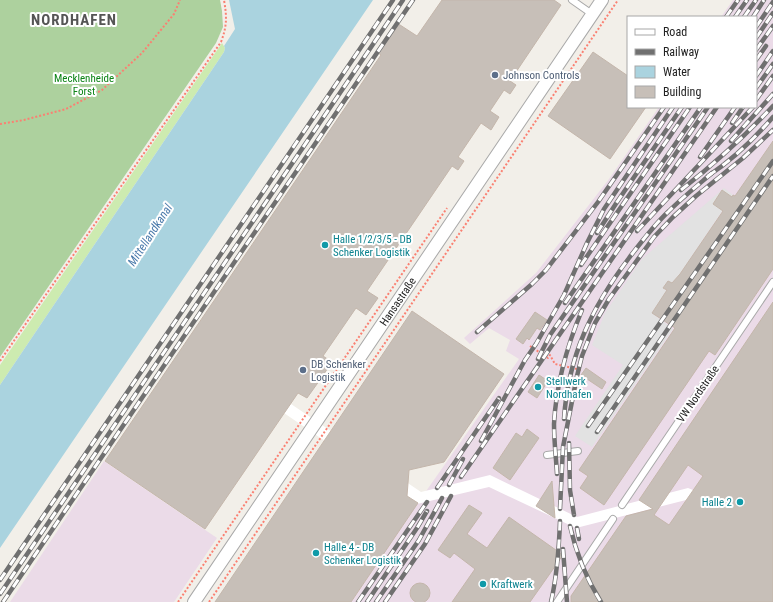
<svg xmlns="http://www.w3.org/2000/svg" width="773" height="602" viewBox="0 0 773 602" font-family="'Roboto Condensed',sans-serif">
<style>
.industrial{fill:#ebdbe8}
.grass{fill:#cdebb0}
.forest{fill:#add19e}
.parking{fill:#e2e2e2}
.water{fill:#aad3df}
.pier{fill:#fff}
.building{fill:#c7bfb8;stroke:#c4b6ab;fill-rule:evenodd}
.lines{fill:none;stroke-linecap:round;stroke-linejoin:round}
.service-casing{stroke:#a9a9a9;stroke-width:8}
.minor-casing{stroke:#a9a9a9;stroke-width:14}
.path{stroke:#fa8072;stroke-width:2;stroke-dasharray:2 2;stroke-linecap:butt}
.service{stroke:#fff;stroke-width:6}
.minor{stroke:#fff;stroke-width:12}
.rail-casing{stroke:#707070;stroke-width:4.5}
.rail{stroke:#fff;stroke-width:3;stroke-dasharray:9;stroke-linecap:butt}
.service-dot{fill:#5c6f8a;stroke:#fff;stroke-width:1.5}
.culture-dot{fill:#0f9aa8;stroke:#fff;stroke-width:1.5}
.labels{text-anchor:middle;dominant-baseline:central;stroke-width:4;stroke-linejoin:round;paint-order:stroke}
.service-label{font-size:11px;fill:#4e5e75;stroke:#fff;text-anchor:start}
.park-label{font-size:11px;fill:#0c8416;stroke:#fff}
.culture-label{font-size:11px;fill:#0d838f;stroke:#fff;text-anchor:start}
.street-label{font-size:11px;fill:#222;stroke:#fff}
.water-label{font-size:12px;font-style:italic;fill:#4a7aab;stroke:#fff}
.district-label{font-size:15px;font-weight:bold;letter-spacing:1px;fill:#555;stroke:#fff}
</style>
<rect width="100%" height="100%" fill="#f2efe9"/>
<g class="industrial">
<path d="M733,0H773V602H351L417,504L519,359L506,351L510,340L489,328L470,344L464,338L536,273L609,179L659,107H756V17H721Z"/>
<path d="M104,461L217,538L174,602H10Z"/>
</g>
<path class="grass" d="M222,43L225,48L224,52L0,385V365Z"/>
<path class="forest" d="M0,0H220L222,11L223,27L216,43L0,357Z"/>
<path class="parking" d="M724,188L733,195L680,274L672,283L668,281L663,288L667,291L652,313L673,329L592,447L575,436L623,365L592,345L605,313L642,259Z"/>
<path class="water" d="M229,0H373L0,548V385L224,52L225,48L224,46L235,29Z"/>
<path class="pier" d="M291,404L421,492L490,475L577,517L688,488L710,497L686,500L576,528L489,487L417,504L284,413Z"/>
<g class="building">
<path d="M442,0H554L561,5L510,81L516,85L510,94L504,90L490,111L499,117L491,130L481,123L458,157L464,161L458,170L452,166L367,291L378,298L366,315L356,308L323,356L332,362L317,384L307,398L298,393L205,529L105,461L381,55L377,52L397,23L417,36Z"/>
<path d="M593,52L628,76V107H646L610,159L548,116Z"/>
<path d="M773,141V269L715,355L709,351L604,505L580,488L588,476L579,470L675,328L652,313L667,290L663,288L668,281L672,283L680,274L723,211L713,204L722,190L732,197L733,195L735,196Z"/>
<path d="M773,302V602H571V596L626,516L653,509L639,500ZM688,465L703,476L669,525L654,515Z"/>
<path d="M412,311L504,374L444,462L409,470L407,496L418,503L351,602H215Z"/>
<path d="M535,312L547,320L540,330L537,328L529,340L527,338L523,344L516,339Z"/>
<path d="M586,368L606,382L602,389L581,375Z"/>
<path d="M539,375L548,381L537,398L528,392Z"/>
<path d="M527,429L539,438L510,480L493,468L516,433L522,437Z"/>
<path d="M552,481L555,518L536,506Z"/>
<path d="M469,505L482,513L467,534L487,548L509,517L563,555L530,602H452L475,569L454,553L450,558L438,550Z"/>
<circle cx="420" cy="593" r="10"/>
</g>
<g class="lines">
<g class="service-casing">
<g id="service">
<path d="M572,0L592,14"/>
<path d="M547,455L578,451"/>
<path d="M622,505L773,282"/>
<path d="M557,602L613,519"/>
</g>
</g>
<g class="minor-casing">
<g id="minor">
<path id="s1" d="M194,602L602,0"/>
</g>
</g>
<g class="path">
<path d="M0,124L24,120L66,109L102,90L142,53L174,14L180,0"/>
<path d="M530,346L548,358L550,355L555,364L581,370"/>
<path d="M0,361L221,42C227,26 227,17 224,0"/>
<path d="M178,602L447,208"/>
<path d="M209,602L618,0"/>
</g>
<use href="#service" class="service"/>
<use href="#minor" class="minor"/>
<g class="rail-casing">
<g id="rail">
<path d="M726,17L738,0"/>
<path d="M735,17L747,0"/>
<path d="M744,17L756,0"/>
<path d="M753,17L764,0"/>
<path d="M756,27L773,2"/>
<path d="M756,38L773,13"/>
<path d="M756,50L773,26"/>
<path d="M756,60L766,46"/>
<path d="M756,76L773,51"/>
<path d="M756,88L773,64"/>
<path d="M756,100L773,76"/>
<path d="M732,123L743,107"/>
<path d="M731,141L773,94"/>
<path d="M700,157L735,107"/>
<path d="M708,176C732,160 754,139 773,117"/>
<path d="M681,190C714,164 744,137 773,106"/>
<path d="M637,231L753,107"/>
<path d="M597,233L617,202L682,107"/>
<path d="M581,265L690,107"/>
<path d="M565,303L701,107"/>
<path d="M477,332L532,284L546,270L598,202L664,107"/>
<path d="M538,359L550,335L708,107"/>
<path d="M564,419C568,356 592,307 629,258C642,241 654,225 669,211C682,198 698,185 712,173"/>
<path d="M588,426L773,161"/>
<path d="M597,432L773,176"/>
<path d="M481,441L525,360L536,344L564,295L587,243L604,209L673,107"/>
<path d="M569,443L570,490L574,515"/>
<path d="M557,474C556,457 554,441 554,424C556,385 567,346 582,310"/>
<path d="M461,477L717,107"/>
<path d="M449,485L463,459"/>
<path d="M437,488L499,398"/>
<path d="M560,509L563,447L577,376L582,356L595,323L609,299L654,237L673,217L696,196L743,158L773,130"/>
<path d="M570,526C576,553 586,578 601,602"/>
<path d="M577,528L579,539"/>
<path d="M563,549L567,602"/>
<path d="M0,580L393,0"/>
<path d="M0,594L403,0"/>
<path d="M3,602L413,0"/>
<path d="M358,602L427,502"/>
<path d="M367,602L417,528L427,511"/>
<path d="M376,602L419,540L442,498"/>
<path d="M385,602L425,544L451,496"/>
<path d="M551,602C557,576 559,548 560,521"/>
</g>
</g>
<use href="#rail" class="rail"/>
</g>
<g class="service-dot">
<circle cx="495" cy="75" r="4"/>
<circle cx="303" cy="370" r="4"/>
</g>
<g class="culture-dot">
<circle cx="325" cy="245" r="4"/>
<circle cx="538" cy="387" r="4"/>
<circle cx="740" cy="502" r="4"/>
<circle cx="316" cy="553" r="4"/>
<circle cx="483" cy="584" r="4"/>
</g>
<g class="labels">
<g class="service-label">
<text x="503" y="75">Johnson Controls</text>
<text x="311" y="364">DB Schenker<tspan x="311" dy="13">Logistik</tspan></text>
</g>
<g class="park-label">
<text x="84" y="78">Mecklenheide<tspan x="84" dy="13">Forst</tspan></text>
</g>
<g class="culture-label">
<text x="333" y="239">Halle 1/2/3/5 - DB<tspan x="333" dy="13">Schenker Logistik</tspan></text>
<text x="546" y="381">Stellwerk<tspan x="546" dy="13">Nordhafen</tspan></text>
<text x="732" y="502" text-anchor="end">Halle 2</text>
<text x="324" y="547">Halle 4 - DB<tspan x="324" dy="13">Schenker Logistik</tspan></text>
<text x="491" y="584">Kraftwerk</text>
</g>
<g class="street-label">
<text stroke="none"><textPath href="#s1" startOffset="363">Hansastraße</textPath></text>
<text transform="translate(698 394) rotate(-56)">VW Nordstraße</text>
</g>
<g class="water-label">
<text transform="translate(150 235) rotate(-57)">Mittellandkanal</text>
</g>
<g class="district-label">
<text x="74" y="20">NORDHAFEN</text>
</g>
</g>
<rect x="627" y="16" width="130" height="92" fill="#ffffff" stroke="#a7a7a7"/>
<rect x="635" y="29" width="20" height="6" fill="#ffffff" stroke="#a7a7a7"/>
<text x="663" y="36" font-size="12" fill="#222222">Road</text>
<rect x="635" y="49" width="20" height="6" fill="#707070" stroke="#a7a7a7"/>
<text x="663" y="56" font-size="12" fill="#222222">Railway</text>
<rect x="635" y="66" width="20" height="12" fill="#aad3df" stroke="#a7a7a7"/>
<text x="663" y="76" font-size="12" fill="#222222">Water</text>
<rect x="635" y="86" width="20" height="12" fill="#c7bfb8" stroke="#a7a7a7"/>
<text x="663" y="96" font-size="12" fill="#222222">Building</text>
</svg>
